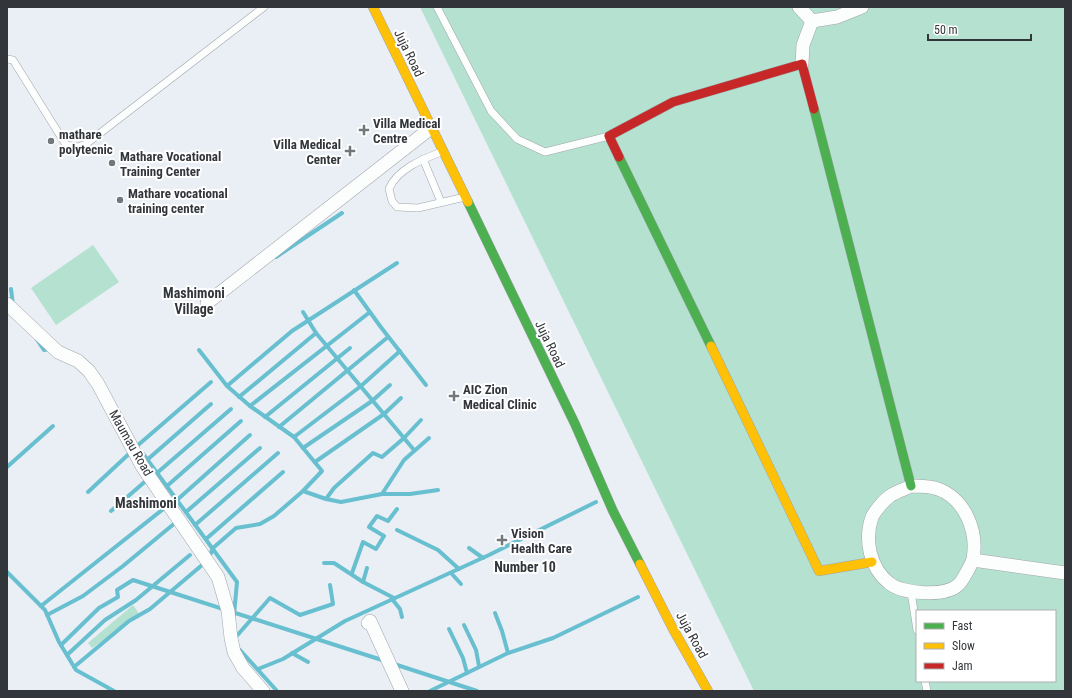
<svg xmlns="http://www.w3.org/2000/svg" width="1072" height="698" viewBox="0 0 1072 698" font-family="'Roboto Condensed',sans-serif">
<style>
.green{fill:#b5e2d0;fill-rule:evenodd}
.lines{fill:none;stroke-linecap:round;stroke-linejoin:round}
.stream{stroke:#68bfd0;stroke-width:4}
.lane-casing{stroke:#a0a5a9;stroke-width:8}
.street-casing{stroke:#a0a5a9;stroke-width:14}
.fast-casing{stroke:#a0a5a9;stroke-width:10}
.slow-casing{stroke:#a0a5a9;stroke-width:10}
.jam-casing{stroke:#a0a5a9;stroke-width:10}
.lane{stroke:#fcfdfd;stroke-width:7}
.street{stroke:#fcfdfd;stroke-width:13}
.fast{stroke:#4caf50;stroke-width:9}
.slow{stroke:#ffc107;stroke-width:9}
.jam{stroke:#c62828;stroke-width:9}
.poi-dot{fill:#72777b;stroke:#fff;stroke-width:1.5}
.labels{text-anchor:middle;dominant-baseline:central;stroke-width:4;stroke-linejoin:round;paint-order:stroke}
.street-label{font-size:13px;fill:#32363a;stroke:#fff}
.poi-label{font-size:13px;font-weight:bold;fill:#32363a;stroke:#fff;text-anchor:start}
.neighbourhood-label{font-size:14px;font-weight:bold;fill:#32363a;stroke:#fff}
</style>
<rect width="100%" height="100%" fill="#e9eff4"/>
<g class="green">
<path d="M420,7H1065V691H754ZM917,611H1055V681H917Z"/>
<path d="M93,245L119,282L56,325L31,288Z"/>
<path d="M133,605L140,615L92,648L88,643Z"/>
</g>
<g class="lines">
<g class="stream">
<path d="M276,257L342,213"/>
<path d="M11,289L13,305"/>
<path d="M354,290L380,326L426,385"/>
<path d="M303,312L316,333L414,450"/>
<path d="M36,338L44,350L49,349"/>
<path d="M199,350L227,386L250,406L294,437L322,471L303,491"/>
<path d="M227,386L292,331L397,263"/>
<path d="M239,397L316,333"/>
<path d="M250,406L370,312"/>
<path d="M265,417L350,348"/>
<path d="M279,427L388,337"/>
<path d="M294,437L361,386L400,351"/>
<path d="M137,446L211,382"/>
<path d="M303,448L372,401L390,385"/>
<path d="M141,451L237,582L234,615"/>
<path d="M147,460L211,404"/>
<path d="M315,462L384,414L401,398"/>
<path d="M7,467L53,426"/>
<path d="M157,473L231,409"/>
<path d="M167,486L241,421"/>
<path d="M88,492L131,452"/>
<path d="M382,494L404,460L429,438"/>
<path d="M326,499L334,488L373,453L382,457L404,438L421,420"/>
<path d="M177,500L250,435"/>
<path d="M111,511L148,479"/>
<path d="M186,512L260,448"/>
<path d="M195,525L278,453"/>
<path d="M397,530L438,550L459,569"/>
<path d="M206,539L283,472"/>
<path d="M469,548L483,558"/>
<path d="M324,563H334L363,582L394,598"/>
<path d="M7,572L45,610L59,642L76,670L114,691"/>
<path d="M352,573L363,542L376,549L384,536L369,527L377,516L388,521L397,509"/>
<path d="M451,573L461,584"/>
<path d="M363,582L367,568"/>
<path d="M392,599L400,609L402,617"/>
<path d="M41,606L167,506"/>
<path d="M495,613L502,631L508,653"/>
<path d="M47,615L83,596L123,566L175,523"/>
<path d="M464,625L476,650L479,666"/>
<path d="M449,629L463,658L467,673"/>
<path d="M234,639L270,598L300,615L333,604L330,585"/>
<path d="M61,645L99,608L118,597L117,590L133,580L385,661"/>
<path d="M240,650L277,691"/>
<path d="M292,653L308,662"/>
<path d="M67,655L105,620L136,600L190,555"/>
<path d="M394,664L477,691"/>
<path d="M74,667L129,621L150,609L208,560L213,548L236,528L260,524L274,516L303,491L326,499L341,502L382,494H410L438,490"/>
<path d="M258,669L283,659L345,621L489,555L596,502"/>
<path d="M430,691L508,653L553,638L638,597"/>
</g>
<g class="lane-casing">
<g id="lane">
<path d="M437,7L491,111L517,139L545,152L609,136"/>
<path d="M7,59L13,60L66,145L78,147L86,144L264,7"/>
<path d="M441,152C423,159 397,169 389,189L392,201L397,207L418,208L465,197"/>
<path d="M423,159L441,202"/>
<path d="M911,592L917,630"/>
<path d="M925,681L927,691"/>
</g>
</g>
<g class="street-casing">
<g id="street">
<path d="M799,7L812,21L837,17L862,7"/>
<path d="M802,64L803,45L812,21"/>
<path d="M207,303L431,128"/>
<path d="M7,304L58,352L78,361L89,371L98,384L142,466L218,577L228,611L231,638L234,652L243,668L263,691"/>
<path d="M911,486C920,486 931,486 938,489C965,499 978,531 973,559C972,563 962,582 958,585C945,597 902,594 889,583C870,568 864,540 872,517C875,511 884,500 890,496C895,492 905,489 911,486Z"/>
<path d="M973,560L1065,573"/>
<path d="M368,623L370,621L402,691"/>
</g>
</g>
<g class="fast-casing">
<g id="fast">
<path d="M814,109L911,486"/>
<path d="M619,157L711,346"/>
<path d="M468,202L575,424L613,511L640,564"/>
</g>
</g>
<g class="slow-casing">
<g id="slow">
<path d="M373,7L468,202"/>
<path d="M711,346L819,571L872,562"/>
<path d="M640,564L673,629L708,691"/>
</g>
</g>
<g class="jam-casing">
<path id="jam" d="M619,157L609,136L673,102L802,64L814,109"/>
</g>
<use href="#lane" class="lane"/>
<use href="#street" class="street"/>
<use href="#fast" class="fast"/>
<use href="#slow" class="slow"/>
<use href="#jam" class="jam"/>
</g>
<g class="poi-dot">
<path d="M362 124h4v4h4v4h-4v4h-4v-4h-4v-4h4z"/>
<circle cx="51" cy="141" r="4"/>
<path d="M348 145h4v4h4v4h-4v4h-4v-4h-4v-4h4z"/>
<circle cx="112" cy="163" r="4"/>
<circle cx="120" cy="200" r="4"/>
<path d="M452 390h4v4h4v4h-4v4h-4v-4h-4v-4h4z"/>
<path d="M500 534h4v4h4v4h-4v4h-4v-4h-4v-4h4z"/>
</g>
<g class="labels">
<g class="street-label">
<text transform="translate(409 53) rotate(64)">Juja Road</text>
<text transform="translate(550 344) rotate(64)">Juja Road</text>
<text transform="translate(131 443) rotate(60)">Maumau Road</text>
<text transform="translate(692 635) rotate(61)">Juja Road</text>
</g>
<g class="poi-label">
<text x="373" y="123">Villa Medical<tspan x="373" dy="15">Centre</tspan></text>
<text x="59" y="134">mathare<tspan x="59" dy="15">polytecnic</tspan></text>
<text x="341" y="144" text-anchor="end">Villa Medical<tspan x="341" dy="15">Center</tspan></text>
<text x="120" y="156">Mathare Vocational<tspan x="120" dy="15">Training Center</tspan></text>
<text x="128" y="193">Mathare vocational<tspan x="128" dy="15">training center</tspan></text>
<text x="463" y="389">AIC Zion<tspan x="463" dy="15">Medical Clinic</tspan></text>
<text x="511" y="533">Vision<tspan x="511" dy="15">Health Care</tspan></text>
</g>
<g class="neighbourhood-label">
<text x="194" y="293">Mashimoni<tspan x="194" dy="16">Village</tspan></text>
<text x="146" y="503">Mashimoni</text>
<text x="525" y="567">Number 10</text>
</g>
</g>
<rect width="1072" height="698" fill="none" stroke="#32363a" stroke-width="16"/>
<rect x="916" y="610" width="140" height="72" fill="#ffffff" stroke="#adafb0"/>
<rect x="924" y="623" width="20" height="6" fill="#4caf50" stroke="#adafb0"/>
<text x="952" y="630" font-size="12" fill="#32363a">Fast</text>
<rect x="924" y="643" width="20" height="6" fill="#ffc107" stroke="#adafb0"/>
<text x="952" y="650" font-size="12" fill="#32363a">Slow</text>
<rect x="924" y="663" width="20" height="6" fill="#c62828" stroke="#adafb0"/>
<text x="952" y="670" font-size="12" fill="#32363a">Jam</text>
<path d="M928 34v6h103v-6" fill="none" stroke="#32363a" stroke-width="2"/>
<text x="934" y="34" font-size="12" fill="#32363a" stroke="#ffffff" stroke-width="3" paint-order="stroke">50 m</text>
</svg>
